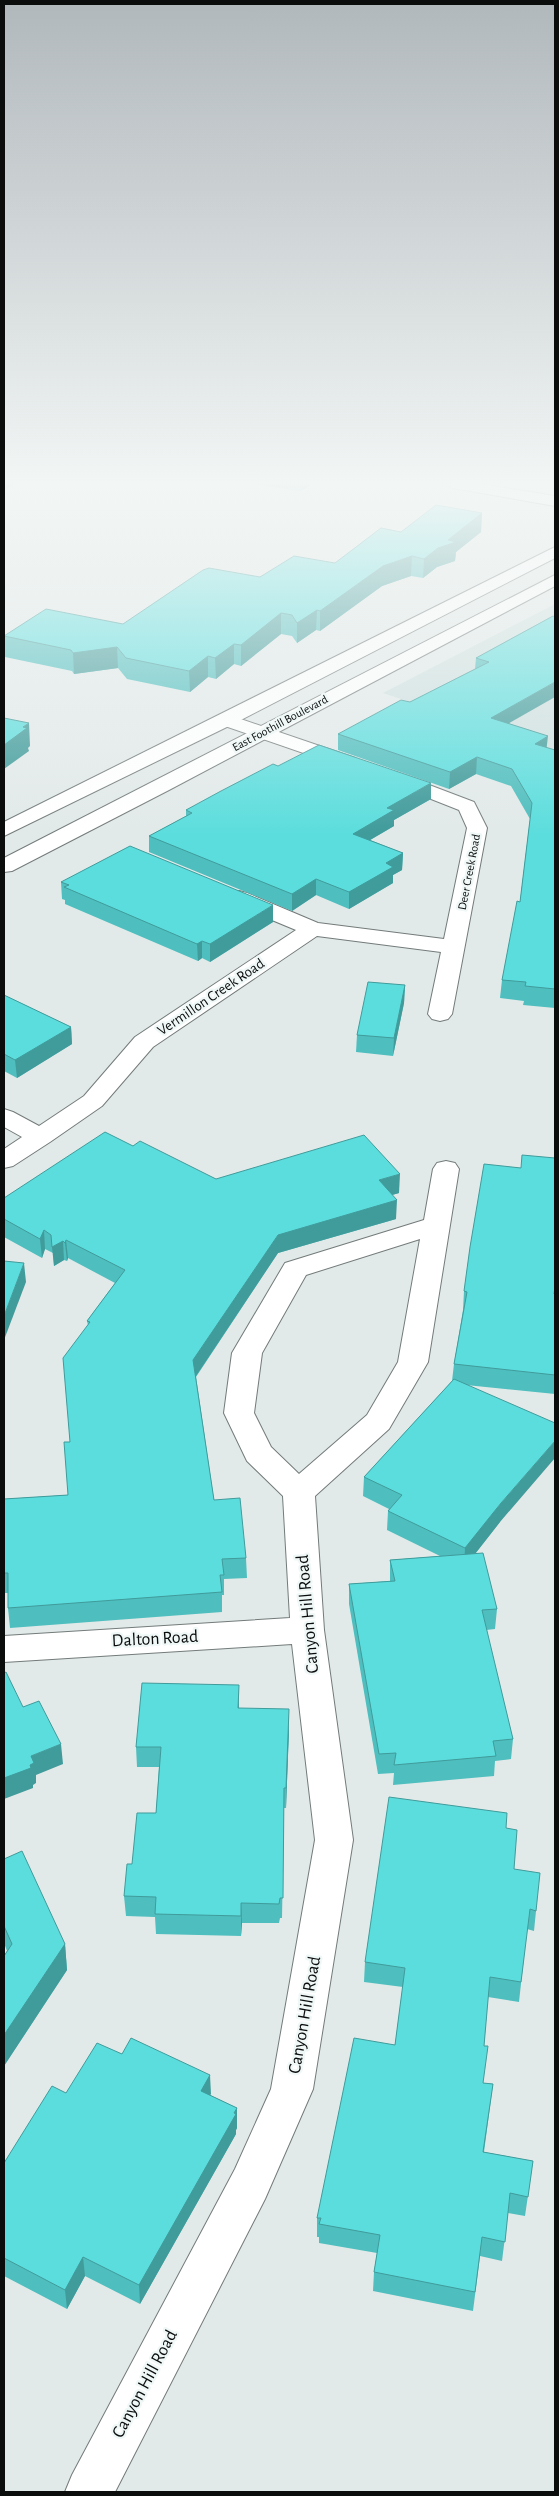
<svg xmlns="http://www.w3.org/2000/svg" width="559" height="2496" viewBox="0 0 559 2496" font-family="'Alegreya Sans',sans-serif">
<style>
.built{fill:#cee0df}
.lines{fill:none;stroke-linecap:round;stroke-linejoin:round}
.minor-casing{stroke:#737b7a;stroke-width:2}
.primary-casing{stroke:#737b7a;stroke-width:2}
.minor{fill:#fff;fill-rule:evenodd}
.primary{fill:#fff;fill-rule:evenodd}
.wall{fill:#4fbebe}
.shaded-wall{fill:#409b9b}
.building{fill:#5cdddd;stroke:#409b9b}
.labels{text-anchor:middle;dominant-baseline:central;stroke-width:4.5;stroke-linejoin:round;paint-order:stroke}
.far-street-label{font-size:12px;fill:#0b0d0d;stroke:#eff7f7}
.street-label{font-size:15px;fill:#0b0d0d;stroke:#eff7f7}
.near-street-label{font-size:18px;fill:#0b0d0d;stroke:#eff7f7}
</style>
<rect width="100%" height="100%" fill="#e2eae9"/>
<path class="built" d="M555,604V750L383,693Z"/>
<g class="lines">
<g class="minor-casing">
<g id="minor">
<path d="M446,484H481L555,496V506L453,488Z"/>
<path d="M226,714L355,758L358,762L355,766H341L219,724L217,720L219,716Z"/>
<path d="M395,772L474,802L487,828L452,1014L448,1019L440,1021L432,1019L428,1014L441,952L317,936L153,1047L102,1106L50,1142L13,1166L4,1168V1149L22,1137L4,1127V1109L13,1112L39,1126L84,1096L135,1037L296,930L231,903L228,898L231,893L239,891L247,893L318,923L444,939L467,828L459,810L388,782L385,778L388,774Z"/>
<path d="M446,1161L455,1163L459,1169L428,1362L389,1429L315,1496L324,1630L353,1840L313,2089L265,2199L115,2492H65L72,2475L235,2169L271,2089L315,1840L292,1644L4,1662V1636L290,1618L283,1496L247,1461L224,1413L232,1353L285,1263L424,1220L433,1169L437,1163ZM420,1239L398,1362L367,1415L299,1474L271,1447L254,1413L262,1353L306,1275Z"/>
</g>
</g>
<g class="primary-casing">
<g id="primary">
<path d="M555,547V558L233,724L4,836V822Z"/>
<path d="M555,575V586L169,790L12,871L4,872V858Z"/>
</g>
</g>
<use href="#minor" class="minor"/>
<use href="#primary" class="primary"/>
</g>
<g class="wall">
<path d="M254,484H312L301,491Z"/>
<path d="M482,513L481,532L456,552L455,561L437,567L423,578L411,576L382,586L320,631L316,630L297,643L292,636L281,634L241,666L234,664L216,679L208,677L190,692L127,679L118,668L74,674L72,671L5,657L4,635L123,624L260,577L335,563L401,532Z"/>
<path d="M553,616L509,723L547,748L555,750V1008L523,1005L524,1001L500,998L502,980L520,902L530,819L511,786L476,774L449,789L338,750V734L410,702L475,669L476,658Z"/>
<path d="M278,766L431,799L394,820V826L370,840L403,853L402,870L393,875V883L349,909L316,895L292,911L149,852V836L186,816V810Z"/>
<path d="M61,882L273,922L210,962L202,958L198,961L65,904V900L62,899Z"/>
<path d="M405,985L404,1003L393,1056L356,1052L357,1035Z"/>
<path d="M4,995L71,1027L72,1044L17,1078L4,1071Z"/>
<path d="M133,1146L216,1179L399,1193L392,1195L396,1219L278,1253L196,1377L214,1500L246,1558L247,1578L224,1579V1595H222V1612L10,1628L8,1608V1593H4V1499L68,1495L70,1442L88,1325L87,1321L115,1283L68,1258L67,1261L64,1260L54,1266L53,1253L45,1249L42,1258L4,1237V1198Z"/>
<path d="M464,1291L555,1294V1394L466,1385L500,1522L475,1554L497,1609L495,1629L486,1630L513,1739L511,1759L495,1761L494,1776L393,1785L394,1773L378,1774L349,1604V1584L390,1581V1560L440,1556L387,1530L388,1511L389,1509L363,1496L364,1477L452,1381L454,1364L463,1310Z"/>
<path d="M239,1708L289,1729L286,1808H284L282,1918H280L279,1923H242L241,1936L156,1934L155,1917L126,1916L124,1896L132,1864L156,1813L159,1767H137L136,1747Z"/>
<path d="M506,1828L514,1869L536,1911L534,1931L527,1929L519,2002L488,1997L484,2046L483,2083L493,2084L484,2152L533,2161L525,2216L508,2213L502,2261L480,2256L473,2311L373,2291L374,2272L377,2253L319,2243V2237H317V2218L395,2045L403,1987L364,1982L365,1962Z"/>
<path d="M4,1859L65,1944L67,1970L4,2066V1956L7,1951L4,1943Z"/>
<path d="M122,2054L210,2075V2095L237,2108V2128L236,2130V2134L140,2304L85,2276L67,2309L4,2276V2163L66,2093Z"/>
</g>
<g class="shaded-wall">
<path d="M4,484H14L4,490Z"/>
<path d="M301,484H312L301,491Z"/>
<path d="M482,513L481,532L456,552L455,561L437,567L423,578L424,559Z"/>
<path d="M412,556L411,576L382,586L320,631V611L383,566Z"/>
<path d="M317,610L316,630L297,643V623Z"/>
<path d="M281,613V634L241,666V645Z"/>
<path d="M234,644V664L216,679L215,658Z"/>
<path d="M117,647L118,668L74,674L73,653Z"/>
<path d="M208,656V677L190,692L189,671Z"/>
<path d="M555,682V697L490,734L491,718Z"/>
<path d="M29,723L30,746L28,748L29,751L4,769V745L23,727Z"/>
<path d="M548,736L546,753L535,744Z"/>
<path d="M477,757L476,774L449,789L450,772Z"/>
<path d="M431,783V799L394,820V826L353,850V834L387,808Z"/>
<path d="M403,853L402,870L393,875V883L349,909V892L386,863Z"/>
<path d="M316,879V895L292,911V894Z"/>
<path d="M273,905V922L210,962V944Z"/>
<path d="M202,941V958L198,961L197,944Z"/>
<path d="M405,985L404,1003L393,1056L394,1038Z"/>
<path d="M71,1027L72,1044L17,1078L15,1060Z"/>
<path d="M400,1174L399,1193L378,1199L379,1180Z"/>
<path d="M397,1200L396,1219L278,1253L194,1379L193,1360L278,1235Z"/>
<path d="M44,1230L45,1249L42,1258L40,1239Z"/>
<path d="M66,1240L68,1258L67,1261L65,1243Z"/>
<path d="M63,1241L64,1260L54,1266L52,1247Z"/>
<path d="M24,1263L26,1282L4,1340V1316Z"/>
<path d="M555,1441V1458L500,1522L464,1568L465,1548L501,1503Z"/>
<path d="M239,1685V1705L238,1728V1708Z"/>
<path d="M289,1709V1729L286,1808V1788Z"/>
<path d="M61,1744L63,1764L36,1775V1783L33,1785V1788L4,1799V1778L30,1765L31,1756Z"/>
<path d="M241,1903L242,1923L241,1936Z"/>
<path d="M65,1944L67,1970L4,2066V2035Z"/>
<path d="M210,2075L211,2094L201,2110V2091Z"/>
<path d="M237,2108V2128L236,2130V2134L140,2304L139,2285Z"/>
<path d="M83,2257L85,2276L67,2309L65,2290Z"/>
</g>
<g class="building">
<path d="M436,505L482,513L448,540L456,542L438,548L424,559L412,556L383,566L320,611L317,610L297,623L292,615L281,613L241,645L234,644L215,658L208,656L189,671L126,658L117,647L73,653L71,650L4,636L46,609L123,624L203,570L209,568L260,577L294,556L335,563L381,528L401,532Z"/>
<path d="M553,616L555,617V682L491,718L548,736L535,744L555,750V989L525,986L526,982L502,980L517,901L520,902L532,803L512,769L477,757L450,772L338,734L401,700L410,702L489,662L476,658Z"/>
<path d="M4,718L29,723L23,727L27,728L4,745Z"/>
<path d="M319,745L431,783L387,808L394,810L353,834L403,853L386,863L393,867L349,892L316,879L292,894L149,836L192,813L186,810L221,791L273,764L278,766Z"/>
<path d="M130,846L273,905L210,944L202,941L197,944L64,887L69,885L61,882Z"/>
<path d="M368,982L405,985L394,1038L357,1035Z"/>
<path d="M4,995L71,1027L15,1060L4,1054Z"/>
<path d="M105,1132L133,1146L140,1141L216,1179L364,1135L400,1174L379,1180L397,1200L278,1235L193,1360L214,1500L240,1498L246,1558L222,1559L224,1575H220L222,1592L8,1608V1573H4V1499L68,1495L64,1442H70L63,1358L90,1322L87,1321L125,1270L66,1240L65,1243L63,1241L52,1247L51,1235L44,1230L40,1239L4,1219V1198Z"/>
<path d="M522,1155L555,1158V1287L554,1294H555V1375L454,1364L467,1292L464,1291L470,1247L484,1164L521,1168Z"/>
<path d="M4,1261L24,1263L4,1316Z"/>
<path d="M454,1379L555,1423V1441L501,1503L465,1548L388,1511L402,1495L364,1477Z"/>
<path d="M483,1553L497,1609L482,1610L513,1739L493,1741L496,1756L394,1765L396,1753L379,1754L349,1584L395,1581L390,1560Z"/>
<path d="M6,1672L23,1707L39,1701L61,1744L31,1756L34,1763L30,1765L31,1768L4,1778V1673Z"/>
<path d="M142,1683L239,1685L238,1708L289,1709L286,1788H284L283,1898H280L279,1904L241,1903V1916L155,1914L156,1897L124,1896L127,1864H132L137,1813H156L161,1747H136Z"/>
<path d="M389,1797L507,1813L506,1828L517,1830L514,1869L540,1873L536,1911L530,1909L521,1982L490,1977L484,2046H488L483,2083L493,2084L483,2152L533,2161L528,2197L510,2193L505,2242L482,2237L475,2292L374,2272L380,2235L319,2224L321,2218H317L354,2038L395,2045L405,1968L365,1962Z"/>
<path d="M22,1851L65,1944L4,2035V1956L12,1944L4,1926V1859Z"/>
<path d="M131,2038L210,2075L201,2091L237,2108L234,2113L236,2114L139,2285L83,2257L65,2290L4,2258V2163L52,2086L66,2093L97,2043L122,2054Z"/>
</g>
<linearGradient id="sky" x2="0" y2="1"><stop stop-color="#b1b8bc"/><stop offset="0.58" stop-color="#f2f6f5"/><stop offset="1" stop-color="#f2f6f5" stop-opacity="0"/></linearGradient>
<rect width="559" height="834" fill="url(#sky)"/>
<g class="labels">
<g class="far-street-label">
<text transform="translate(280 723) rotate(-28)">East Foothill Boulevard</text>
<text transform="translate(469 872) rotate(-79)">Deer Creek Road</text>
</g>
<g class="street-label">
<text transform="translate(211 997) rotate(-34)">Vermillon Creek Road</text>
</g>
<g class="near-street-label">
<text transform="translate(308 1614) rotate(-95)">Canyon Hill Road</text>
<text transform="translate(155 1639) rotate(-3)">Dalton Road</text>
<text transform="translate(305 2015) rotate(-80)">Canyon Hill Road</text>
<text transform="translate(145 2384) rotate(-62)">Canyon Hill Road</text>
</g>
</g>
<rect width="559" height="2496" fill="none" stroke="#0b0d0d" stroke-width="10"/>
</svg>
